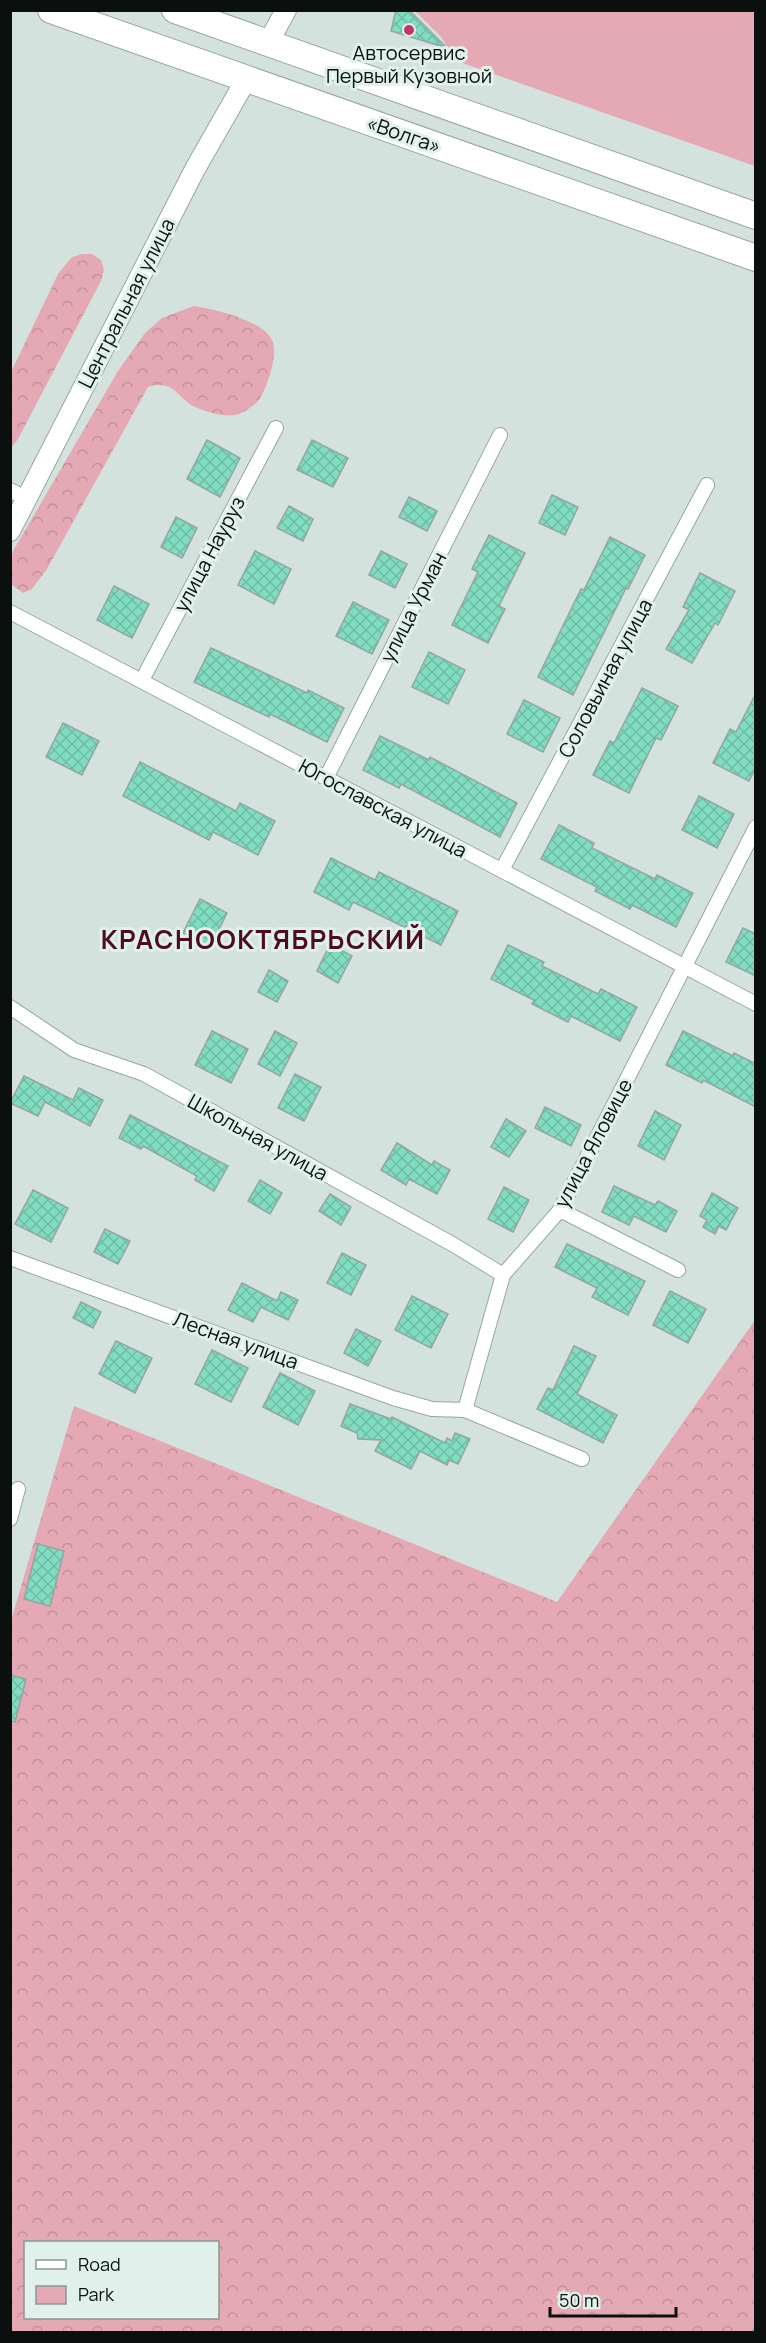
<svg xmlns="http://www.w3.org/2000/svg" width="766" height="2343" viewBox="0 0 766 2343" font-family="Manrope,sans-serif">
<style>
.green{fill:#e4a9b5}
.forest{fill:url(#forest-crowns);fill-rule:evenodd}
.building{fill:url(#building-cross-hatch);stroke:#96a49f;stroke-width:1.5}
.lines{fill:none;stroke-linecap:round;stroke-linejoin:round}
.street-casing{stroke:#98a6a1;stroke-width:16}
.secondary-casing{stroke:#98a6a1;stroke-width:22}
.highway-casing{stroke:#98a6a1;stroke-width:28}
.street{stroke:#fff;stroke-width:14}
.secondary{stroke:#fff;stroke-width:20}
.highway{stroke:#fff;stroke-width:26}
.poi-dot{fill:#c23564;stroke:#e0f0ea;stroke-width:2}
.labels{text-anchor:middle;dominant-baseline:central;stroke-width:6;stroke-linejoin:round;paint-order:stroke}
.poi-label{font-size:20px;fill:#0b100e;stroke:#e0f0ea}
.street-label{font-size:20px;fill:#0b100e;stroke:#e0f0ea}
.district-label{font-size:26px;font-weight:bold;letter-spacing:1.5px;fill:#4f0b23;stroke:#e0f0ea}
</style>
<defs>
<pattern id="forest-crowns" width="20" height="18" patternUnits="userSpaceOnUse" patternTransform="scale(1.5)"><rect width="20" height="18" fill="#e4a9b5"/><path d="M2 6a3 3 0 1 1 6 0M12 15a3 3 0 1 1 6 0" fill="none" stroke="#c2909a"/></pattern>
<pattern id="building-cross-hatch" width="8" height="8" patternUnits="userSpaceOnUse" patternTransform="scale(1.5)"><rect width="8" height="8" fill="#81ddc2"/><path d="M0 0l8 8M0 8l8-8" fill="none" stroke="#6ebda6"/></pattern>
</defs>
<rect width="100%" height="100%" fill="#d3e2dd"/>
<path class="green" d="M415,11H755V166L454,60L442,38Z"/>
<g class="forest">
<path d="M82,254H92L101,260L104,270L101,281L18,439L11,448V372L58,274L72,257Z"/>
<path d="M194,306C214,309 262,320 272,340C279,352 267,390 258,401C253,406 242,414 235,415C225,417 205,412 195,407C176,397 174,379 148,387L47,569L32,589L23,593L11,584V561L13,551L118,371L145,333L162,318Z"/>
<path d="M755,1320V2332H11L10,1624L74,1406L557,1602ZM26,2242H218V2318H26Z"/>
</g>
<g class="building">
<path d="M396,10H409L447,48L391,31Z"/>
<path d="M207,440L240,458L220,497L187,479Z"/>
<path d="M312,440L348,458L333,487L297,470Z"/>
<path d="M552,495L578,507L565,535L539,523Z"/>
<path d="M409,497L437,511L427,531L399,517Z"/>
<path d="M289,506L313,519L303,541L277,528Z"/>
<path d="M176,517L197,528L182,558L161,547Z"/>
<path d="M489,535L525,553L499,606L505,609L488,643L452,625L478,572L472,569Z"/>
<path d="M610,537L645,555L628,589L626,588L573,695L538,677L581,589L584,590Z"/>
<path d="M255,551L291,569L274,604L238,585Z"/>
<path d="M381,551L407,564L395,588L369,575Z"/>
<path d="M700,573L735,591L718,625L715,623L692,663L666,649L689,610L683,607Z"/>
<path d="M114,586L149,604L132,638L97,620Z"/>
<path d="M353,602L389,620L372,654L336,636Z"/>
<path d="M211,648L307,693L308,690L344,708L327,742L270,714L269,717L194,682Z"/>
<path d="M429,652L465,670L448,704L412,687Z"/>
<path d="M642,688L678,706L661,740L656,738L629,793L593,775L610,741L614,743Z"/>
<path d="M756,693V767L749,781L713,763L730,729L736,732Z"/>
<path d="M524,700L560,718L543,752L507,734Z"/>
<path d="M63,723L99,741L82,775L46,757Z"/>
<path d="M380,736L429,760L430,757L517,803L500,837L401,784L399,788L363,770Z"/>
<path d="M140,762L236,811L240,803L275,821L258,855L213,832L209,840L123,796Z"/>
<path d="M699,796L734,814L717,848L682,830Z"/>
<path d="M559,825L594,843L592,848L655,879L657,875L693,893L676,927L632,905L630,909L595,891L597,887L541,859Z"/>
<path d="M331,858L375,880L379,872L458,911L441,945L353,902L349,910L314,892Z"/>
<path d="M200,899L227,913L210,947L183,933Z"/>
<path d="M743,928L756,934V976L726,962Z"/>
<path d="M330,944L352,956L338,983L317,971Z"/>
<path d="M508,945L544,962L542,966L598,994L601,989L637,1007L620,1041L571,1016L568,1022L532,1004L534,1000L491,979Z"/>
<path d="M269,970L288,981L277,1002L258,992Z"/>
<path d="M212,1031L248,1049L231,1083L195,1065Z"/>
<path d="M275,1031L297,1043L280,1076L258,1064Z"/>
<path d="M683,1031L733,1056L734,1053L756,1064V1107L703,1080L702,1083L666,1065Z"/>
<path d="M295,1074L321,1087L304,1121L278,1108Z"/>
<path d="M24,1076L73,1100L79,1088L103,1100L90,1126L45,1102L38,1116L10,1103Z"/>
<path d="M545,1107L581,1125L571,1146L535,1128Z"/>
<path d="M655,1111L681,1125L664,1160L638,1146Z"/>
<path d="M130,1115L228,1166L214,1191L195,1180L197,1176L143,1146L141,1149L119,1138Z"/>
<path d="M506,1119L526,1131L509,1157L491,1147Z"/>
<path d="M397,1143L432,1165L434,1161L450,1170L437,1194L409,1179L406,1185L381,1170Z"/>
<path d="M260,1180L282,1193L270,1214L248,1201Z"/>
<path d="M614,1186L655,1205L658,1201L677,1211L666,1232L634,1216L629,1225L602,1212Z"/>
<path d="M504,1187L529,1200L513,1232L488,1219Z"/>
<path d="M33,1190L68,1208L51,1242L15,1224Z"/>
<path d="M712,1193L738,1208L726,1230L719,1226L715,1234L703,1227L707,1220L700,1216Z"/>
<path d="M330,1194L351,1207L341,1225L319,1211Z"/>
<path d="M105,1229L130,1241L118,1264L94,1252Z"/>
<path d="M567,1244L645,1281L628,1315L592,1297L597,1288L555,1267Z"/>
<path d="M342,1253L366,1265L351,1295L327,1283Z"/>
<path d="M242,1283L277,1301L281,1292L298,1300L288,1320L261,1307L253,1322L228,1310Z"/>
<path d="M670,1291L706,1309L688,1343L653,1325Z"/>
<path d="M412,1296L448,1314L431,1348L395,1330Z"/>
<path d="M81,1302L101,1312L93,1328L73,1318Z"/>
<path d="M356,1329L381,1341L368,1366L344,1353Z"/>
<path d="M116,1341L152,1358L135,1393L99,1374Z"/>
<path d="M574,1346L596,1356L577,1394L617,1415L603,1443L537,1409L548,1388L553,1390Z"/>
<path d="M212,1350L248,1368L231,1402L195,1384Z"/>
<path d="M280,1373L315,1391L298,1425L263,1407Z"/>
<path d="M350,1404L391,1419L392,1417L445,1443L447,1438L452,1441L455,1433L470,1439L458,1464L449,1460L447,1465L420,1451L411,1469L375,1451L381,1440L358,1439L357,1433L341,1426Z"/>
<path d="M38,1544L64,1551L50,1606L24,1599Z"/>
<path d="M10,1675L26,1679L15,1722L10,1721Z"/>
</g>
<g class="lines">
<g class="street-casing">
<g id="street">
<path d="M10,490L27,499"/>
<path d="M10,612L756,1004"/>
<path d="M142,680L276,428"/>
<path d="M326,778L500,435"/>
<path d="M502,870L707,485"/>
<path d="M10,1007L74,1050L144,1074L454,1245L503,1275"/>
<path d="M560,1210L678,1270"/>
<path d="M10,1258L393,1398L432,1409L465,1410L582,1459"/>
<path d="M465,1410L503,1275L560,1210L756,827"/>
<path d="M10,1519L18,1489"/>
</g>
</g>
<g class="secondary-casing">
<g id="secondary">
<path d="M268,43L286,10"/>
<path d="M10,531L195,169L247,78"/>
</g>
</g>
<g class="highway-casing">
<g id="highway">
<path d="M51,10L756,258"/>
<path d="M175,10L756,216"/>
</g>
</g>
<use href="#street" class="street"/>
<use href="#secondary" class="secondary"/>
<use href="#highway" class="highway"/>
</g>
<circle class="poi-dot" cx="409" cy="30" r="6"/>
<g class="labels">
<g class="poi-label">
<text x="409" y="52">Автосервис<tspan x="409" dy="23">Первый Кузовной</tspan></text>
</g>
<g class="street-label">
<text transform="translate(404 134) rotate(19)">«Волга»</text>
<text transform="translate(126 303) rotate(-63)">Центральная улица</text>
<text transform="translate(209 554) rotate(-62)">улица Науруз</text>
<text transform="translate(413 607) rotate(-63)">улица Урман</text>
<text transform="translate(605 678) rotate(-62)">Соловьиная улица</text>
<text transform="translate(383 808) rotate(28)">Югославская улица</text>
<text transform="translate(258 1137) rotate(29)">Школьная улица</text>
<text transform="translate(593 1143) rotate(-62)">улица Яловице</text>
<text transform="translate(236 1340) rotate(20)">Лесная улица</text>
</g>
<g class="district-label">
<text x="263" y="939">КРАСНООКТЯБРЬСКИЙ</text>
</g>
</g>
<rect width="766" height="2343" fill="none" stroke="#0b100e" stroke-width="24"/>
<rect x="24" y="2241" width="195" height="78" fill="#e0f0ea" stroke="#8b9692" stroke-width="1.5"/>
<rect x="36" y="2260" width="30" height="9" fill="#ffffff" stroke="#8b9692" stroke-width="1.5"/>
<text x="78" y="2271" font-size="18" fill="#0b100e">Road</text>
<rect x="36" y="2286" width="30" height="18" fill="#e4a9b5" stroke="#8b9692" stroke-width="1.5"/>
<text x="78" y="2301" font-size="18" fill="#0b100e">Park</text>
<path d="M550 2307v9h126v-9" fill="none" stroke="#0b100e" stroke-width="3"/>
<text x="559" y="2307" font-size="18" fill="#0b100e" stroke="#e0f0ea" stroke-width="4.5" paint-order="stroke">50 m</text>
</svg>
